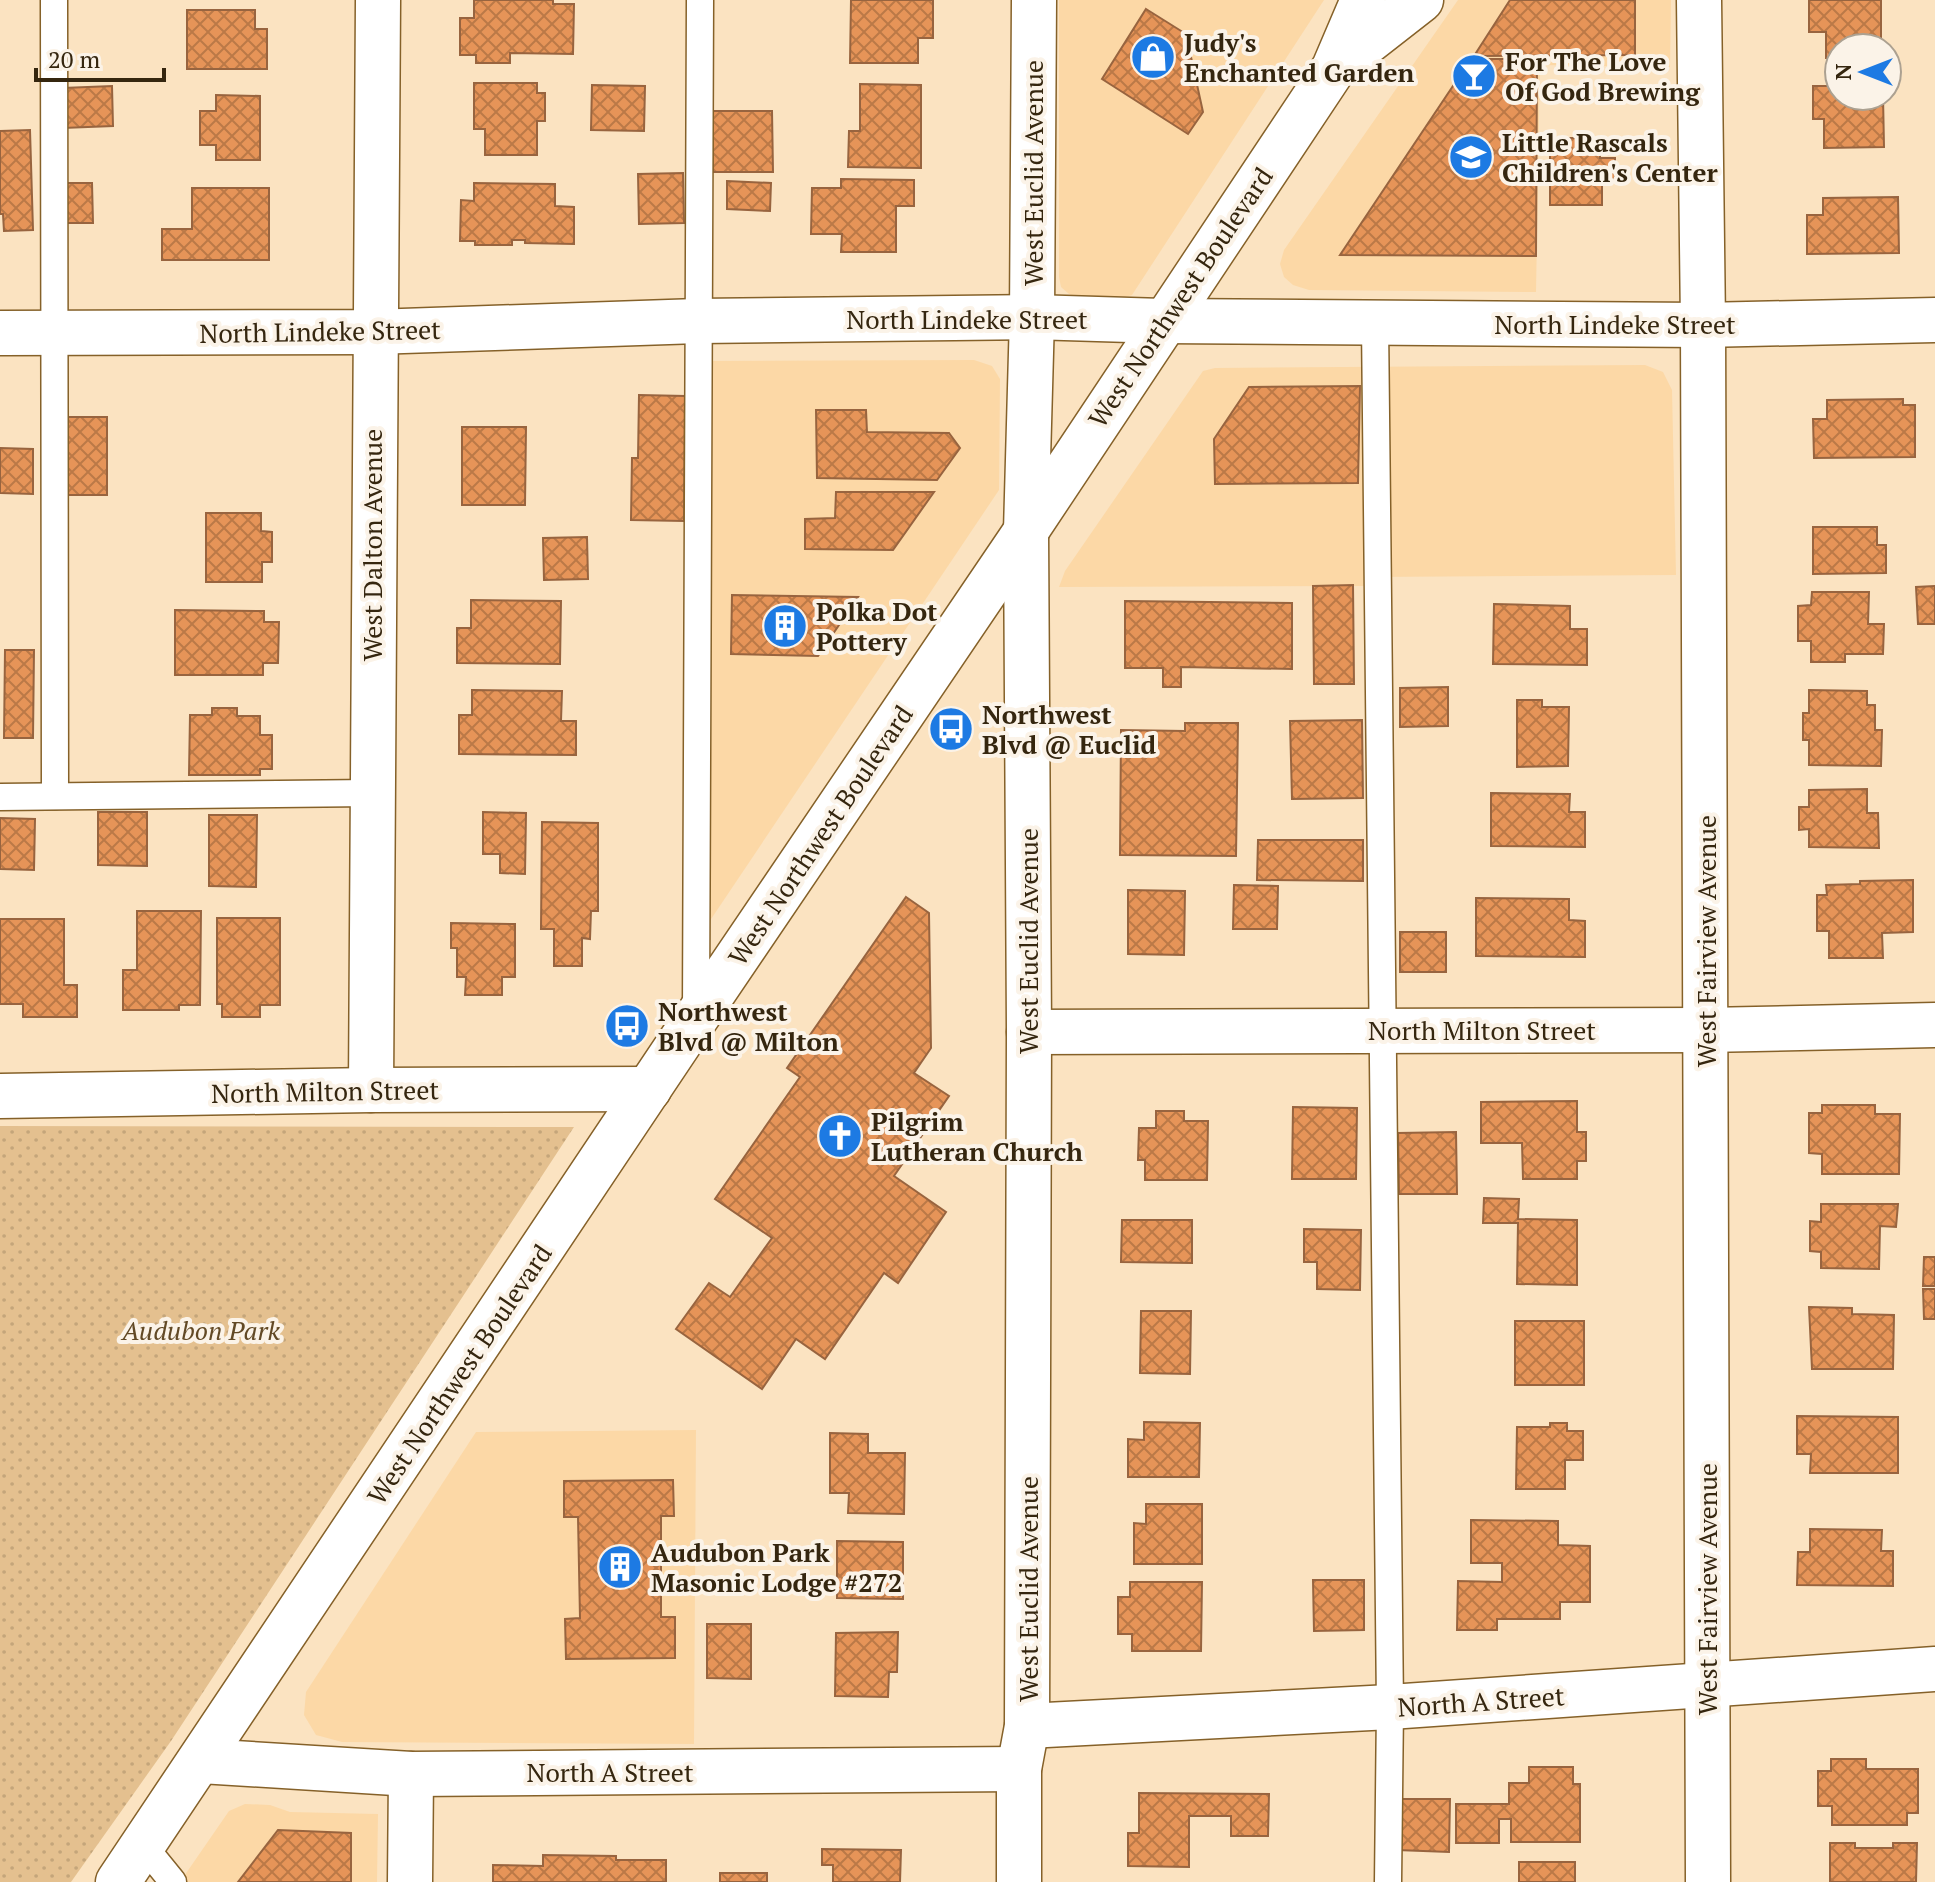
<svg xmlns="http://www.w3.org/2000/svg" width="1935" height="1882" viewBox="0 0 1935 1882" font-family="'PT Serif',serif">
<style>
.built{fill:#fcd8a6}
.park{fill:url(#park-dots)}
.building{fill:url(#building-cross-hatch);stroke:#98643f;stroke-width:2}
.lines{fill:none;stroke-linecap:round;stroke-linejoin:round}
.service-casing{stroke:#856129;stroke-width:29}
.minor-casing{stroke:#856129;stroke-width:47}
.secondary-casing{stroke:#856129;stroke-width:47}
.service{stroke:#fff;stroke-width:26}
.minor{stroke:#fff;stroke-width:44}
.secondary{stroke:#fff;stroke-width:44}
.labels{text-anchor:middle;dominant-baseline:central;stroke-width:8;stroke-linejoin:round;paint-order:stroke}
.poi-label{font-size:26px;font-weight:bold;fill:#35260f;stroke:#fbf3e8;text-anchor:start}
.street-label{font-size:26px;fill:#35260f;stroke:#fbf3e8}
.park-label{font-size:26px;font-style:italic;fill:#624925;stroke:#fbf3e8}
</style>
<defs>
<pattern id="park-dots" width="8" height="8" patternUnits="userSpaceOnUse" patternTransform="scale(2)"><rect width="8" height="8" fill="#e4c08f"/><path d="M2 2h.1M6 6h.1" fill="none" stroke="#c4a57a" stroke-width="1.8" stroke-linecap="round"/></pattern>
<pattern id="building-cross-hatch" width="8" height="8" patternUnits="userSpaceOnUse" patternTransform="scale(2)"><rect width="8" height="8" fill="#e69458"/><path d="M0 0l8 8M0 8l8-8" fill="none" stroke="#bb7947"/></pattern>
</defs>
<rect width="100%" height="100%" fill="#fbe3c1"/>
<g class="built">
<path d="M1059,0H1324L1132,295L1118,299H1080L1069,294L1061,287L1059,277Z"/>
<path d="M1458,0H1671L1670,67L1540,65L1536,292L1309,290L1293,285L1284,277L1280,264L1284,250Z"/>
<path d="M974,360L992,366L1000,379L999,490L701,934L702,361Z"/>
<path d="M1645,365L1663,372L1672,390L1676,575L1367,577V586L1059,587L1065,571L1203,371L1215,368Z"/>
<path d="M696,1430L694,1744L342,1742L316,1735L304,1715L306,1692L476,1432Z"/>
<path d="M245,1804L270,1805L290,1812L378,1814L377,1882H180L229,1811Z"/>
</g>
<path class="park" d="M0,1126L574,1127L171,1741L71,1882H0Z"/>
<g class="building">
<path d="M474,0H553V4H574L573,54L510,53V63H476V55H460V18H474Z"/>
<path d="M851,0H933V38H918V63H850Z"/>
<path d="M1510,0H1635V55L1474,56Z"/>
<path d="M1809,0H1881V48H1839V58H1826V32H1809Z"/>
<path d="M1146,9L1186,34L1203,112L1188,134L1102,79Z"/>
<path d="M187,10H255V29H267V69H187Z"/>
<path d="M1471,59H1537L1536,256L1340,255Z"/>
<path d="M474,83H537V93H545V121H537V155H485V129H474Z"/>
<path d="M860,84L921,85V168L848,167L849,131H860Z"/>
<path d="M592,85L645,86L644,131L591,130Z"/>
<path d="M112,86L113,126L63,128V88Z"/>
<path d="M1813,86H1839V96H1883L1884,147L1824,148V119H1813Z"/>
<path d="M216,95L260,96V160H216V145H200V111H216Z"/>
<path d="M712,111H772L773,172H713Z"/>
<path d="M30,130L33,230L4,231L3,214H0V131Z"/>
<path d="M1550,138H1600V158H1615V181H1602V205H1550Z"/>
<path d="M683,173L684,223L639,224L638,174Z"/>
<path d="M841,179L914,180V206H896V252H841L842,234H811L812,188H841Z"/>
<path d="M727,181L771,183L770,211L727,209Z"/>
<path d="M58,183H92L93,223H59Z"/>
<path d="M474,183L555,184V206L574,207V244L525,243V240H512V245H475V241H460L461,200L474,201Z"/>
<path d="M192,188H269V260H162V229H192Z"/>
<path d="M1898,197L1899,253L1807,254V215H1823V198Z"/>
<path d="M1360,386L1358,483L1215,484L1214,439L1249,387Z"/>
<path d="M639,395L685,396L684,521L631,520L632,458H638Z"/>
<path d="M1903,399V405H1915V457L1814,458L1813,419H1827V400Z"/>
<path d="M816,410H866L867,432L949,433L960,448L937,480L817,478Z"/>
<path d="M61,417H107V495H67Z"/>
<path d="M462,427H526L525,505H462Z"/>
<path d="M0,448L33,449V494L0,493Z"/>
<path d="M836,492H934L893,550L805,549V519L835,518Z"/>
<path d="M206,513H261V531L272,532V562H262V582H206Z"/>
<path d="M1813,527H1877V545H1886V573L1813,574Z"/>
<path d="M587,537L588,579L544,580L543,538Z"/>
<path d="M1353,585L1354,684H1314L1313,586Z"/>
<path d="M1935,586V624H1918L1916,587Z"/>
<path d="M1812,592H1869L1868,624H1884L1883,654H1845V662H1811V641H1798V606L1811,605Z"/>
<path d="M732,595L858,597L818,656L731,654Z"/>
<path d="M471,600L561,601L560,664L457,663V628H471Z"/>
<path d="M1125,601L1292,603V669L1181,667V687H1163V668H1125Z"/>
<path d="M1494,604L1570,606V629H1587V665L1493,664Z"/>
<path d="M175,610L264,611V622H279L278,663H263V675H175Z"/>
<path d="M5,650H34L33,738H4Z"/>
<path d="M1448,687V726L1400,727V688Z"/>
<path d="M472,690L562,691L561,721H576V755L459,754V715H472Z"/>
<path d="M1809,690L1867,691V705H1875V730H1882L1881,766L1809,765V740H1803V713H1809Z"/>
<path d="M1517,700H1542V707H1569L1568,766L1517,767Z"/>
<path d="M212,708H237V716H260V735H272V769H260V775H189L190,715H212Z"/>
<path d="M1362,720L1363,798L1292,799L1290,721Z"/>
<path d="M1185,723H1238L1236,856L1120,855L1121,730L1185,731Z"/>
<path d="M1867,789V813H1878L1879,848L1809,847V829L1799,830V807H1809V790Z"/>
<path d="M1491,793L1570,794L1569,812H1585V847L1491,846Z"/>
<path d="M98,812H147V866L98,865Z"/>
<path d="M483,812L526,813L525,874L500,873V854H483Z"/>
<path d="M209,815H257L256,887L209,886Z"/>
<path d="M0,818L35,819L34,870L0,869Z"/>
<path d="M542,822L598,823V911H591L590,939L582,938V966H554V929H541Z"/>
<path d="M1258,840H1363V881L1257,880Z"/>
<path d="M1913,880V932L1882,933L1883,958H1829V931H1817V895H1827L1826,885L1860,884V881Z"/>
<path d="M1234,885L1278,886L1277,929H1233Z"/>
<path d="M1128,890L1185,891L1184,955L1128,954Z"/>
<path d="M906,897L929,913L931,1048L914,1073L949,1096L894,1176L946,1212L898,1283L884,1273L825,1359L796,1339L762,1389L676,1329L709,1283L730,1297L772,1238L715,1199L800,1077L787,1068Z"/>
<path d="M1476,898L1569,899V920L1585,921V957L1476,956Z"/>
<path d="M137,911H201L200,1005H179V1010H123V970H137Z"/>
<path d="M217,918H280V1005H260V1017H222V1004H217Z"/>
<path d="M0,919H64V985H77V1017H23V1004H0Z"/>
<path d="M451,923L515,924V977H502V995H465L466,977H457V948H451Z"/>
<rect x="1400" y="932" width="46" height="40"/>
<path d="M1577,1101V1132H1586V1161H1577V1179H1523L1522,1143H1481V1102Z"/>
<path d="M1822,1105H1875V1114H1900L1899,1174H1822V1154L1809,1153V1113H1822Z"/>
<path d="M1293,1107L1357,1108L1356,1179H1292Z"/>
<path d="M1156,1111H1184V1121H1208L1207,1180H1145V1160H1138L1139,1128H1156Z"/>
<path d="M1456,1132L1457,1194H1399L1398,1133Z"/>
<path d="M1484,1198L1519,1199L1518,1219L1577,1220V1285L1517,1284L1518,1223H1483Z"/>
<path d="M1821,1204H1898L1896,1227L1880,1226L1879,1269L1821,1268V1252L1810,1251V1221L1821,1222Z"/>
<path d="M1122,1220H1192V1263L1121,1262Z"/>
<path d="M1304,1229L1361,1230L1360,1290L1317,1289V1262H1304Z"/>
<path d="M1924,1257H1935V1286H1923Z"/>
<path d="M1923,1289H1935V1319H1924Z"/>
<path d="M1809,1307L1852,1308V1314L1894,1315L1893,1369H1812Z"/>
<path d="M1141,1311H1191L1190,1374L1140,1373Z"/>
<rect x="1515" y="1321" width="69" height="64"/>
<path d="M1797,1416L1898,1417V1473H1810L1811,1454H1797Z"/>
<path d="M1144,1422L1200,1423L1199,1477H1128V1439L1144,1440Z"/>
<path d="M1550,1423H1567V1431H1583V1460H1565V1489H1516L1517,1427H1550Z"/>
<path d="M830,1433L868,1434V1453H905L904,1514L848,1513L849,1493H830Z"/>
<path d="M673,1480L674,1516H661V1617H675V1658L566,1659L565,1619L580,1618L578,1517H564V1481Z"/>
<path d="M1146,1504H1202V1564H1134V1523L1146,1524Z"/>
<path d="M1471,1520L1558,1521V1545L1590,1546V1602H1560V1619H1497V1630H1457L1458,1581L1502,1582V1563H1471Z"/>
<path d="M1810,1529L1882,1530L1881,1551H1893V1586L1797,1585L1798,1552H1810Z"/>
<path d="M837,1541L903,1542V1599L837,1598Z"/>
<path d="M1313,1580H1364V1630L1314,1631Z"/>
<path d="M1130,1582H1202L1201,1651H1132V1634H1118V1597H1130Z"/>
<path d="M707,1624H751V1679L707,1678Z"/>
<path d="M898,1632L897,1672H889L888,1697L835,1696L836,1633Z"/>
<path d="M1831,1759H1866V1769H1918V1813H1907V1825H1832V1806H1818V1771H1831Z"/>
<path d="M1529,1767H1573V1784H1580V1842H1511V1819H1499V1843H1456V1804H1509V1783H1529Z"/>
<path d="M1139,1793L1269,1794L1268,1836H1231V1816H1189V1867L1128,1866V1833H1139Z"/>
<path d="M1398,1799H1450L1449,1852L1397,1850Z"/>
<path d="M278,1830L351,1833V1882H238Z"/>
<path d="M1830,1843H1855V1848H1893V1843H1917L1916,1882H1830Z"/>
<path d="M822,1849L901,1850L900,1882H833V1865H822Z"/>
<path d="M543,1855L616,1856V1860H666V1882H493V1865L543,1866Z"/>
<rect x="1519" y="1862" width="56" height="20"/>
<rect x="720" y="1873" width="47" height="9"/>
</g>
<g class="lines">
<g class="service-casing">
<g id="service">
<path d="M54,0L55,796"/>
<path d="M1375,323L1390,1707L1388,1882"/>
<path d="M0,797L371,793"/>
<path d="M696,1012L700,0"/>
<path d="M143,1845L173,1882"/>
</g>
</g>
<g class="minor-casing">
<g id="minor">
<path d="M1699,0L1703,325L1708,1882"/>
<path d="M0,333L373,332L698,321L1032,317L1163,321L1703,325L1935,320"/>
<path d="M1029,1032L1706,1030L1935,1025"/>
<path d="M371,1090L378,0"/>
<path d="M0,1096L371,1090L649,1089"/>
<path d="M1027,1726L1390,1707L1935,1669"/>
<path d="M201,1761L411,1774L1019,1769"/>
<path d="M410,1882L411,1774"/>
<path d="M1019,1882V1769L1027,1726L1029,1032L1026,531L1032,317L1034,0"/>
</g>
</g>
<g class="secondary-casing">
<g id="secondary">
<path d="M1339,64L1421,0"/>
<path d="M118,1882L696,1018L1026,531L1334,68L1363,0"/>
</g>
</g>
<use href="#service" class="service"/>
<use href="#minor" class="minor"/>
<use href="#secondary" class="secondary"/>
</g>
<defs>
<g id="shop-disc" transform="scale(2.3)"><circle r="9.5" fill="#1d7ae3" stroke="#fbf3e8"/><path d="M-5-2.5h2.3a2.7 3.5 0 0 1 5.4 0H5L5.5 6h-11ZM-1.5-2.5h3a1.5 2.3 0 0 0-3 0Z" fill="#fff"/></g>
<g id="bar-disc" transform="scale(2.3)"><circle r="9.5" fill="#1d7ae3" stroke="#fbf3e8"/><path d="M-6-5H6L.8 .8V4.5H3.5V6h-7V4.5H-.8V.8Z" fill="#fff"/></g>
<g id="school-disc" transform="scale(2.3)"><circle r="9.5" fill="#1d7ae3" stroke="#fbf3e8"/><path d="M0-5L7-2L0 1L-7-2ZM-4 1L0 2.5L4 1V4Q0 6-4 4Z" fill="#fff"/></g>
<g id="building-disc" transform="scale(2.3)"><circle r="9.5" fill="#1d7ae3" stroke="#fbf3e8"/><path d="M-4-6H4V6H1V3H-1V6H-4ZM-2.5-4.3h1.7v1.8h-1.7ZM.8-4.3h1.7v1.8H.8ZM-2.5-1h1.7V.8h-1.7ZM.8-1h1.7V.8H.8Z" fill="#fff"/></g>
<g id="bus-disc" transform="scale(2.3)"><circle r="9.5" fill="#1d7ae3" stroke="#fbf3e8"/><path d="M-5-6H5V4H4V6H2V4H-2V6H-4V4H-5ZM-3.5-4V0h7V-4ZM-3.5 1.2v1.5H-2V1.2ZM2 1.2v1.5H3.5V1.2Z" fill="#fff"/></g>
<g id="church-disc" transform="scale(2.3)"><circle r="9.5" fill="#1d7ae3" stroke="#fbf3e8"/><path d="M-1.2-6h2.4v3.5h3.3v2.4h-3.3V6h-2.4V-.1h-3.3v-2.4h3.3Z" fill="#fff"/></g>
</defs>
<g fill-rule="evenodd">
<use href="#shop-disc" x="1153" y="57"/>
<use href="#bar-disc" x="1474" y="76"/>
<use href="#school-disc" x="1471" y="157"/>
<use href="#building-disc" x="785" y="626"/>
<use href="#bus-disc" x="951" y="729"/>
<use href="#bus-disc" x="627" y="1026"/>
<use href="#church-disc" x="840" y="1136"/>
<use href="#building-disc" x="620" y="1567"/>
</g>
<g class="labels">
<g class="poi-label">
<text x="1184" y="42">Judy's<tspan x="1184" dy="30">Enchanted Garden</tspan></text>
<text x="1505" y="61">For The Love<tspan x="1505" dy="30">Of God Brewing</tspan></text>
<text x="1502" y="142">Little Rascals<tspan x="1502" dy="30">Children's Center</tspan></text>
<text x="816" y="611">Polka Dot<tspan x="816" dy="30">Pottery</tspan></text>
<text x="982" y="714">Northwest<tspan x="982" dy="30">Blvd @ Euclid</tspan></text>
<text x="658" y="1011">Northwest<tspan x="658" dy="30">Blvd @ Milton</tspan></text>
<text x="871" y="1121">Pilgrim<tspan x="871" dy="30">Lutheran Church</tspan></text>
<text x="651" y="1552">Audubon Park<tspan x="651" dy="30">Masonic Lodge #272</tspan></text>
</g>
<g class="street-label">
<text transform="translate(1033 173) rotate(-90)">West Euclid Avenue</text>
<text transform="translate(1180 297) rotate(-56)">West Northwest Boulevard</text>
<text x="967" y="319">North Lindeke Street</text>
<text x="1615" y="324">North Lindeke Street</text>
<text transform="translate(320 331) rotate(-1)">North Lindeke Street</text>
<text transform="translate(372 545) rotate(-90)">West Dalton Avenue</text>
<text transform="translate(820 835) rotate(-56)">West Northwest Boulevard</text>
<text transform="translate(1028 941) rotate(-90)">West Euclid Avenue</text>
<text transform="translate(1706 941) rotate(-90)">West Fairview Avenue</text>
<text x="1482" y="1030">North Milton Street</text>
<text transform="translate(325 1091) rotate(-1)">North Milton Street</text>
<text transform="translate(459 1374) rotate(-56)">West Northwest Boulevard</text>
<text transform="translate(1028 1589) rotate(-90)">West Euclid Avenue</text>
<text transform="translate(1707 1589) rotate(-90)">West Fairview Avenue</text>
<text transform="translate(1481 1701) rotate(-4)">North A Street</text>
<text x="610" y="1772">North A Street</text>
</g>
<g class="park-label">
<text x="201" y="1330">Audubon Park</text>
</g>
</g>
<g transform="translate(1863 72) rotate(270)"><circle r="38" fill="#fbf3e8" stroke="#aca191" stroke-width="2"/>
<path d="M0-6L14 30L0 20L-14 30Z" fill="#1d7ae3"/>
<text y="-12" font-size="22" font-weight="bold" text-anchor="middle" fill="#35260f">N</text>
</g>
<path d="M36 68v12h128v-12" fill="none" stroke="#35260f" stroke-width="4"/>
<text x="48" y="68" font-size="24" fill="#35260f" stroke="#fbf3e8" stroke-width="6" paint-order="stroke">20 m</text>
</svg>
